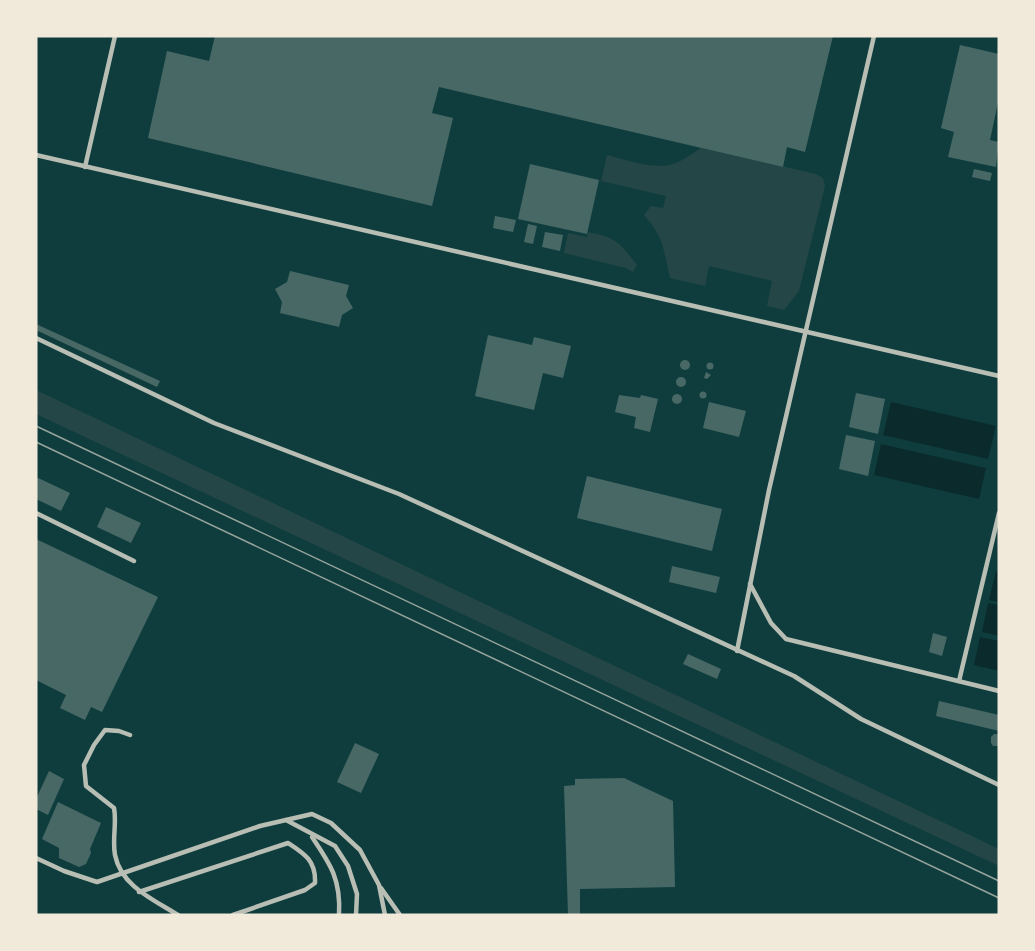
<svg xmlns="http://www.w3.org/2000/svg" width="1035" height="951" viewBox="0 0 1035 951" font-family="Bitter,serif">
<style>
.green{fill:#244646}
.water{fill:#0a2a2b}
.building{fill:#486865}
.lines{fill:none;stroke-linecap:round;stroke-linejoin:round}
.service{stroke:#b8beb3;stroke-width:4.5}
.tram{stroke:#97a49c;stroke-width:1.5}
</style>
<rect width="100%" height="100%" fill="#0f3d3e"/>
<g class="green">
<path d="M701,148L816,174L823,178L825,186L799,291L784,310L767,306L772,281L709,266L705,286L670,278C663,249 665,239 644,215L651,206L663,208L666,196L601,181L607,155C627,160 656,171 676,163C685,159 693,153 701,148Z"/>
<path d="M588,232C617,238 619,242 637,265L633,272L626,268L564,253L568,233L587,237Z"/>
<path d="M36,390L999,849V866L36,414Z"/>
</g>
<g class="water">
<path d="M891,402L996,426L988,459L883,435Z"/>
<path d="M881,444L986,468L979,499L874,475Z"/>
<path d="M996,571L999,572V602L989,600Z"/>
<path d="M988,603L999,605V636L982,632Z"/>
<path d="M980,637L999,641V671L974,665Z"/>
</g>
<g class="building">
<path d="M215,36H833L805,152L787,147L783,167L439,87L432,113L453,118L432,206L148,138L167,51L209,61Z"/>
<path d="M960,45L999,54V98L990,140L999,142L996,167L948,157L954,132L941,128Z"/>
<path d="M530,164L599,180L587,234L518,219Z"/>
<path d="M974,169L992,173L990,181L972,177Z"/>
<path d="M495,216L516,220L513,232L493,228Z"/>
<path d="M528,224L537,226L533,244L524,242Z"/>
<path d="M545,232L563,235L560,251L542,247Z"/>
<path d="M290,271L349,285L346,296L353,308L342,315L339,327L280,313L282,302L275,289L287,282Z"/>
<path d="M36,324L160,381L157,387L36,330Z"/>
<path d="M488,335L532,345L534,337L571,346L563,378L543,373L534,410L475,396Z"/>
<circle cx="685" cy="365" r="5"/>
<circle cx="710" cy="366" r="3.5"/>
<path d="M706,372L711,375L707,379L704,378Z"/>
<circle cx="681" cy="382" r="5"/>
<circle cx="703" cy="395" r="3.5"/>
<path d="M856,393L885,399L878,434L849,427Z"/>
<circle cx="677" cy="399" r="5"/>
<path d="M619,395L640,398L641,395L658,399L650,432L634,428L636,417L615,412Z"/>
<path d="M709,402L746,411L739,437L703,428Z"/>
<path d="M846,435L875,441L868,476L839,469Z"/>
<path d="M587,476L722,509L712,551L577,518Z"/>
<path d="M36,477L70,493L61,511L36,499Z"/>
<path d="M106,507L141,523L131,543L97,527Z"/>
<path d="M36,539L158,597L102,712L91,707L85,720L60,708L66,695L36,680Z"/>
<path d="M672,566L720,577L716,593L669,582Z"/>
<path d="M933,633L947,637L942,656L929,652Z"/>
<path d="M688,654L721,669L717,679L683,664Z"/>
<path d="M939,701L999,715V731L936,716Z"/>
<path d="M994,734H999L998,746H993L991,743V737Z"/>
<path d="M355,743L379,754L361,793L337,782Z"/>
<path d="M49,771L64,779L48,815L36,809V799Z"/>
<path d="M624,778L673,801L675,887L580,889V915H568L564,786L575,785V779Z"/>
<path d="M58,802L101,823L90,849L91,853L86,864L79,867L59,858V848L42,839Z"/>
</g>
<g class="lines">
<g class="service">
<path d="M36,155L999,376"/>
<path d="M85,167L115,36"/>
<path d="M36,338L214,423L399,494L794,676L861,719L999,785"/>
<path d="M36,513L134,561"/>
<path d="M750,584L771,623L786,639L999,691"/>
<path d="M737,651L769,490L874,36"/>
<path d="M959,681L999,513"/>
<path d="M130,735L119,731L105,730L94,745L84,765L86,786L114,808C117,823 112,839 115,855C121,886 154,900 178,915"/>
<path d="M286,820L335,846L348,866L357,894L356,915"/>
<path d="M312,837C331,865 341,880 339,915"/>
<path d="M36,858L64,871L97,882L260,826L312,814L331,823L360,850L379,885L385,915"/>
<path d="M381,888L400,915"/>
<path d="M139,892L288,843C305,854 316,861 315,883L305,890L233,915"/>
</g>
<g class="tram">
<path d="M36,426L999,881"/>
<path d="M36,442L999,898"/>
</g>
</g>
<rect width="1035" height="951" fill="none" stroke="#f1e9da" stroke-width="75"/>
</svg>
